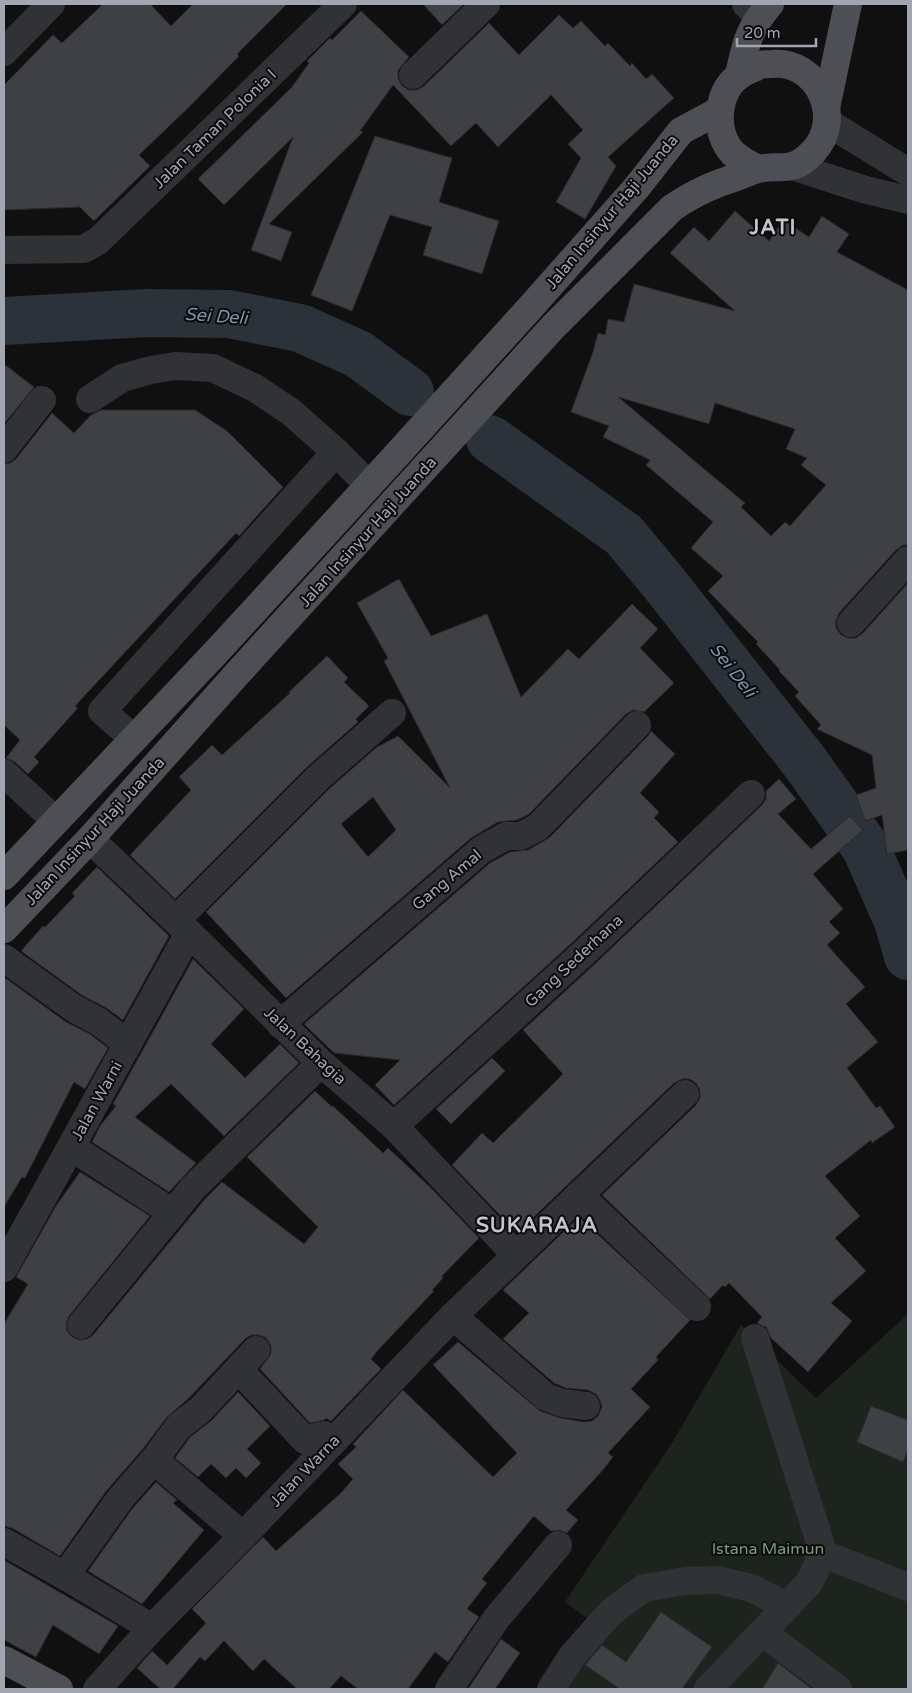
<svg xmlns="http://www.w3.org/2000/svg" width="912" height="1693" viewBox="0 0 912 1693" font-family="'Varela Round',sans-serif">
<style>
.green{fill:#1d241e}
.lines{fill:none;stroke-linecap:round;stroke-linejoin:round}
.river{stroke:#2b3239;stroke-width:48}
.building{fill:#3f4044;stroke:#2a2a2d;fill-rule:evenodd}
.minor{stroke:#313236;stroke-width:28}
.major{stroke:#4e4f55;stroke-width:28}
.labels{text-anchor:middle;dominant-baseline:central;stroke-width:4;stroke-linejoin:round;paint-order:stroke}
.street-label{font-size:16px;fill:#a2a6b1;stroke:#0b0b0c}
.park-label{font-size:16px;fill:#7a9c7d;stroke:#0b0b0c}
.water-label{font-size:18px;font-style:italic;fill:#7a93ab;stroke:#0b0b0c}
.district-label{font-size:21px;font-weight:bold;letter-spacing:1px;fill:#c3c5ce;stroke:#0b0b0c}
</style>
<rect width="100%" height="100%" fill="#101011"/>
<path class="green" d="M908,1314V1689H553L598,1626L565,1602L672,1443L741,1325L816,1398Z"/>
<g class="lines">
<g class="river">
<path d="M4,321L147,313L229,314L300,328L358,354L410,392"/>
<path d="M490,439L624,535L663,582L804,761L866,848L898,921L908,956"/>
</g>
</g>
<g class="building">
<path d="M103,4H150L171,26L193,4H287L237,54L239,56L189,107L139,155L150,166L94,221L80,207L4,210V85L53,35L62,43Z"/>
<path d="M423,4H464L442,25Z"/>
<path d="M361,11L409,57L398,70V78L402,86L409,90H417L424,86L489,23L519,55L559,15L573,28L581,21L605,46L608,43L630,66L632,63L646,79L652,74L674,98L608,157L616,166L585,219L556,202L581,158L568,144L583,130L551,95L498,147L476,123L451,146L393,85L360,131L363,132L269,224L292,232L281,261L251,250L293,137L224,205L198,179L292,87L309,63L307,61L330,38L332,40Z"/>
<path d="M375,136L452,158L439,202L499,221L482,274L423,255L432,227L390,215L352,311L311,295Z"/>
<path d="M735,211L769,241L783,220L809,237L822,216L849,234L837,252L908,290V545H903L896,550L839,613L836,620V628L841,635L848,638H856L863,633L908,583V850L887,854L882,815L865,821L856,795L876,788L872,755L817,729L821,725L795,696L799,692L779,671L780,670L756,644L758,642L708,591L723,576L691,548L713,522L646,465L650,460L603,437L609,426L571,412L593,352L598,333L605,335L608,319L624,322L634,284L735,311L670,253L694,227L709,241ZM618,397L709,424L715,403L795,429L786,449L807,458L801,465L826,485L790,526L785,522L771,536L741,507L745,503Z"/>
<path d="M4,364L34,387L4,424Z"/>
<path d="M101,410H195L227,431L283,487L239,536L236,533L75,706L78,708L34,757L39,762L28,774L15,762L6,758L20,740L4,725V464L10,463L16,459L52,413L74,433L91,415Z"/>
<path d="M399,579L431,636L487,614L521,697L568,649L579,659L632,604L658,629L640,648L674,683L644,712L633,710L626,714L529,814L517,820L498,822L471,838L286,998L206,912L329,789L377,747L398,736L450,788L384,661L388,658L357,603ZM373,797L396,830L368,857L341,824Z"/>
<path d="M327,656L348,678L344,682L369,706L356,719L358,722L307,767L175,899L130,855L191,790L179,777L212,745L222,755L290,693L289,692Z"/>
<path d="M651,731L675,754L640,793L659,812L654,818L678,842L576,939L394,1105L375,1085L400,1060L334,1053L304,1024L490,863L510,852L528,850L549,838L648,736Z"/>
<path d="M779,779L796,799L778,814L811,849L850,816L863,830L813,874L843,909L829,922L840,933L827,945L865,987L846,1004L878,1042L847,1068L876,1108L880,1106L895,1127L872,1143L871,1140L825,1176L860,1216L835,1238L866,1271L831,1303L852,1321L808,1372L771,1338L766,1327L757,1323L762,1317L729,1283L725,1287L723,1285L710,1299L602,1195L696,1105L700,1098V1090L696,1083L690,1079H682L674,1083L517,1233L452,1165L482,1133L493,1143L563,1074L523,1030L598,961L762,805L766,799V791Z"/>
<path d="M97,867L169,936L123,1020L105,1007L83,996L21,951L43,926L45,927L75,896L72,893Z"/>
<path d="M193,959L244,1009L211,1044L245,1078L280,1044L299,1063L224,1136L171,1084L135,1117L196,1163L169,1192L92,1142L100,1126L116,1106L113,1104Z"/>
<path d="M4,977L66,1022L90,1034L108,1048L85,1089L74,1082L25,1178L22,1177L4,1207Z"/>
<path d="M492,1058L505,1071L451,1124L436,1109Z"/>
<path d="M315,1091L332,1107L333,1106L383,1153L388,1148L430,1187L479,1238L442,1276L443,1278L432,1290L434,1291L379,1349L371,1359L381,1369L331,1421L326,1418L324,1420L310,1423L260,1369L271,1354V1346L266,1338L259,1335H251L245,1339L189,1398L167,1417L142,1450L107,1490L60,1556L12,1528L4,1526V1324L28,1284L16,1277L56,1206L80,1172L150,1216L69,1316L66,1323L67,1331L72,1337L79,1340L87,1339L93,1335L205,1199L222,1182L304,1244L318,1227L247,1157Z"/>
<path d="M579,1217L690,1320L656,1357L658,1360L631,1389L650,1407L608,1453L613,1457L602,1471L566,1510L578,1520L567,1533L560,1530L551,1531L535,1517H533L482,1579L487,1583L467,1609L479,1617L448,1662L435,1652L408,1689H358L341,1676L329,1689H297L264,1659L253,1671L224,1641L205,1661L200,1657L173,1689H160L137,1668L152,1651L167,1665L206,1623L192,1609L263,1537L276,1551L341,1493L353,1479L338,1464L356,1447L353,1444L403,1390L493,1477L517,1453L433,1365L458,1342L540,1411L560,1418L584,1422L592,1421L598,1416L602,1407L600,1400L596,1394L588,1390L566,1388L554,1383L503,1339L529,1313L503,1290Z"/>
<path d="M238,1392L270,1426L247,1449L261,1463L246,1478L236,1468L226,1478L211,1464L198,1477L175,1458L190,1437L211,1421Z"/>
<path d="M871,1406L908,1420V1450L903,1462L857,1442Z"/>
<path d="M156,1482L177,1500L173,1503L204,1530L142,1604L88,1571L132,1509Z"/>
<path d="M4,1560L118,1626L99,1654L53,1625L36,1657L4,1640Z"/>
<path d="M661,1612L712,1647L682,1689H620L585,1665L602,1645L626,1662Z"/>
<path d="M501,1639L520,1653L495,1689H468Z"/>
<path d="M778,1663L812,1689H762Z"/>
</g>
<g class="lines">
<g class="minor">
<path d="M746,4L759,17"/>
<path d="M4,52L51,4"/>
<path d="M413,75L486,4"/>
<path d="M827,122L908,172"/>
<path d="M795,167L866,190L908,200"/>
<path d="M4,250L84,249L98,241L343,4"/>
<path d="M90,399L122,378L151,370L175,366L213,368L255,388L291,412L336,452"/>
<path d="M4,449L42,400"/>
<path d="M851,623L908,560"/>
<path d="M134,739L102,711L336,452L369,485"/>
<path d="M4,773L56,821"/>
<path d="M90,839L189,933L321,1063L394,1126L516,1255"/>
<path d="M176,920L318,778L392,713"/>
<path d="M4,958L75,1009L98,1021L128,1044"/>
<path d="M280,1024L481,850L506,836H521L538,827L637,725"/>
<path d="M394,1126L587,950L751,794"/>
<path d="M71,1147L173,1213"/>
<path d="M579,1195L697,1307"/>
<path d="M4,1268L189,933"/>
<path d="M453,1316L546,1397L562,1403L586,1406"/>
<path d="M81,1325L193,1188L321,1063"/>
<path d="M247,1360L241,1372L305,1440L324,1435L332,1443"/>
<path d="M154,1460L179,1426L200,1410L256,1350"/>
<path d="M4,1542L65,1576L152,1628"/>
<path d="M821,1553L908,1587"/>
<path d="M65,1576L120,1499L154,1460L243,1536"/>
<path d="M762,1632L838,1689"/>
<path d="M97,1689L152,1628L243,1536L453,1316L685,1094"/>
<path d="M449,1689L496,1619L558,1545"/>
<path d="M551,1689L572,1656L611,1612L644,1588L685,1581L718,1580L751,1588L787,1606"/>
<path d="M708,1689L809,1583C816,1569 822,1558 820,1542L755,1338"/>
</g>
<g class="major">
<path d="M739,75C746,43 748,30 770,4"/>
<path d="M827,103L848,4"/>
<path d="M4,876L219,649L383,470L529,309L637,187L681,131L720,110"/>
<path d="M4,929L90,839L237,674L553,327L672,208C694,193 712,185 737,177C744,174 751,171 758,169C783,164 792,174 813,152C845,118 818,60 772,64C765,64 759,64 754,68C749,70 744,72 740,75C718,90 714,125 728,147C735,158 747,163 758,169"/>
<path d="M4,1660L59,1689"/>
</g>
</g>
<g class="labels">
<g class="street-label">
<text transform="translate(215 129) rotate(-44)">Jalan Taman Polonia I</text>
<text transform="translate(612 212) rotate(-50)">Jalan Insinyur Haji Juanda</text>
<text transform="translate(368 532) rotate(-48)">Jalan Insinyur Haji Juanda</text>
<text transform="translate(95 831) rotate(-47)">Jalan Insinyur Haji Juanda</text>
<text transform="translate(447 880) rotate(-40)">Gang Amal</text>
<text transform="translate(574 961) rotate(-43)">Gang Sederhana</text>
<text transform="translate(305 1046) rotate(43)">Jalan Bahagia</text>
<text transform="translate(97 1101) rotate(-61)">Jalan Warni</text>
<text transform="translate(305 1471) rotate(-46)">Jalan Warna</text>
</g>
<g class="park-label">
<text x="768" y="1549">Istana Maimun</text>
</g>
<g class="water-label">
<text transform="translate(216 316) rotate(4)">Sei Deli</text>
<text transform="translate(733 670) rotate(52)">Sei Deli</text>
</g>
<g class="district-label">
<text x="773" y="227">JATI</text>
<text x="537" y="1225">SUKARAJA</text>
</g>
</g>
<rect width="912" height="1693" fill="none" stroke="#a2a6b1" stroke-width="10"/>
<path d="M737 38v8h79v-8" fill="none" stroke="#a2a6b1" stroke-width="2.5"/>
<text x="744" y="38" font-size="15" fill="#a2a6b1" stroke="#0b0b0c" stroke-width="4" paint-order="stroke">20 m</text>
</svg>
